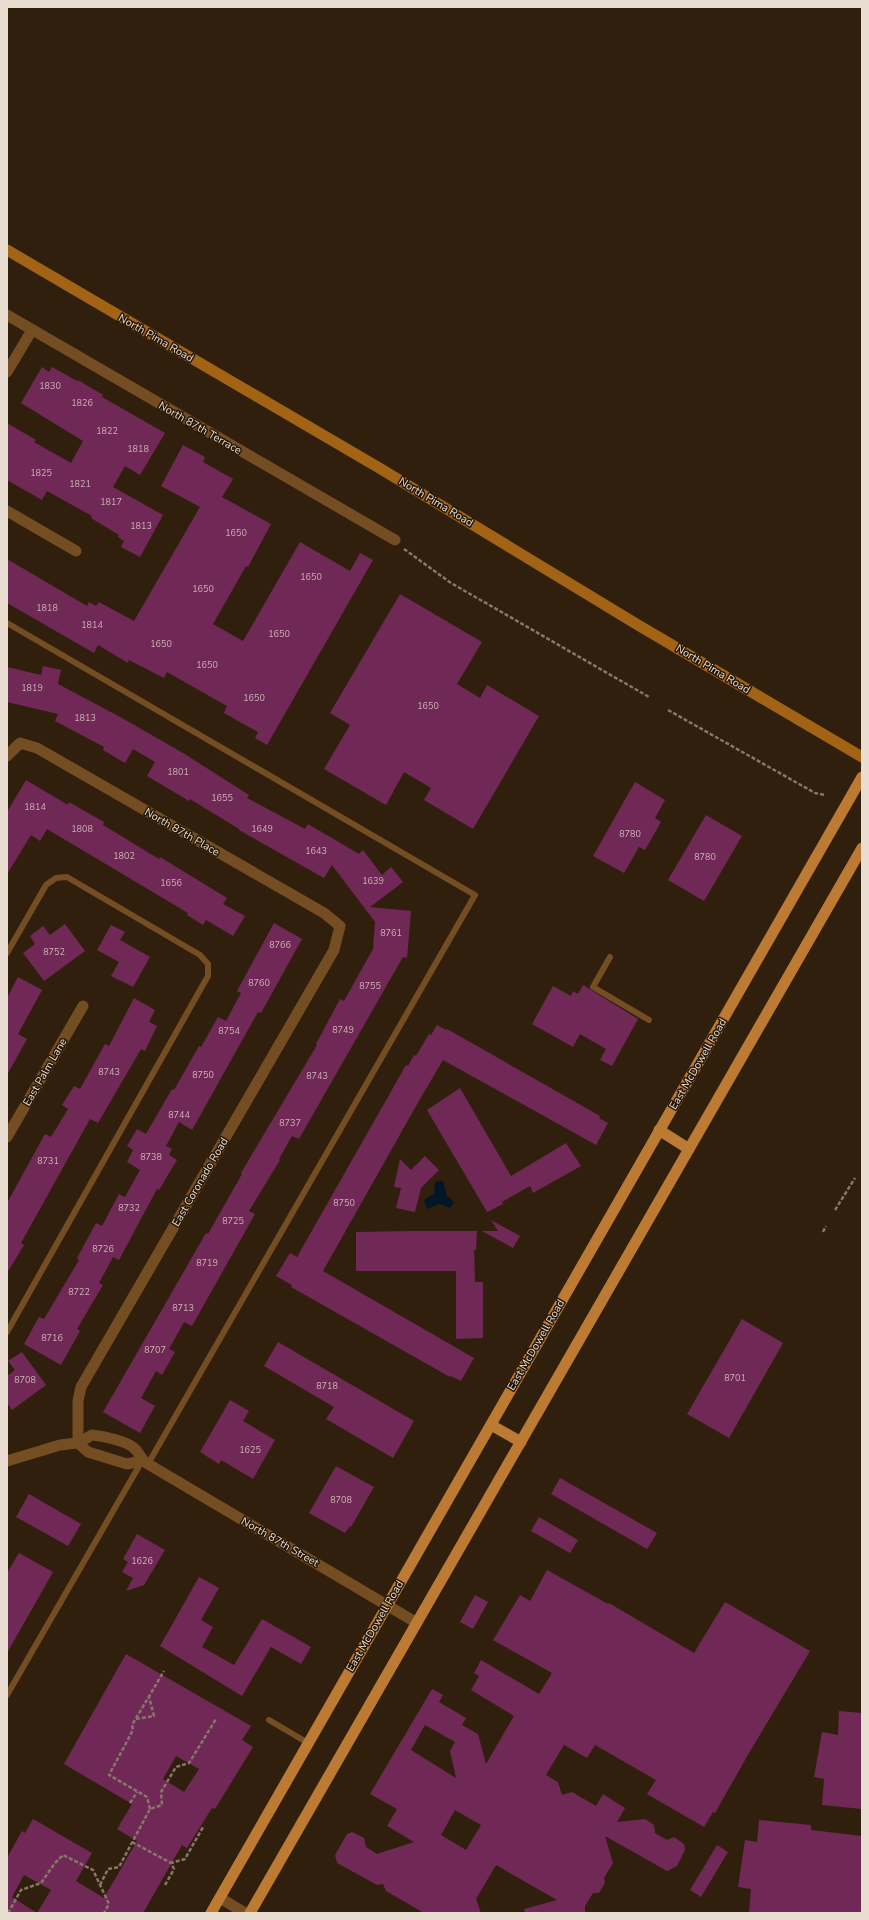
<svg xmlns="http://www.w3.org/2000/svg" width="869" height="1920" viewBox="0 0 869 1920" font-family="'Nunito Sans',sans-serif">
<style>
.water{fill:#011627}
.building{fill:#702956;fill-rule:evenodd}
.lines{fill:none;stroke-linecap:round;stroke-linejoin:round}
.path{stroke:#867768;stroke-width:2.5;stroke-dasharray:4 2;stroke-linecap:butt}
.service{stroke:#754d23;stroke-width:6}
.minor{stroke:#754d23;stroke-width:11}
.tertiary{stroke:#754d23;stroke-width:11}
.secondary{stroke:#a36314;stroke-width:11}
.primary{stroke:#bc7a32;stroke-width:11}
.labels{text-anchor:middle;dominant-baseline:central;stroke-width:3;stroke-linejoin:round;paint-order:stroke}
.number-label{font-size:9px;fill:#cbb0b3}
.street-label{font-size:11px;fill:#e9ddd2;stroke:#261605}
</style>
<rect width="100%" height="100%" fill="#301f0d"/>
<path class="water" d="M438,1181H443L447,1196L454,1202L450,1208L440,1204L427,1209L424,1200L434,1194L435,1183Z"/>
<g class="building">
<path d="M42,367L49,372L52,367L77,381L78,380L103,395L102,397L165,433L140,475L125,466L113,487L163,515L140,557L121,547L124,541L118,537L119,535L91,518L92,516L47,491L42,500L7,480V423L36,440L34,442L71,463L83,441L21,403Z"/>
<path d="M183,445L205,457L203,462L233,479L222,497L271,524L248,567L246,566L213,624L243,641L300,542L350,571L360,553L373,560L267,745L255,738L258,732L224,713L227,706L167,672L164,678L129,660L128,663L98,645L94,653L7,603V559L87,606L89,602L96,606L99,602L134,621L200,507L161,486Z"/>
<path d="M400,594L482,642L457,684L480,698L487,685L539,716L473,829L424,800L431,788L404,772L386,805L324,769L350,725L330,713Z"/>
<path d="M43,666L61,670L58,684L122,718L183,753L249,795L247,798L305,829L308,824L359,854L363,850L382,875L391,867L403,882L370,907L411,911L407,958L403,957L299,1139L292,1136L279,1159L280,1160L249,1211L255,1214L192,1326L184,1322L169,1349L175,1352L162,1375L156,1371L141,1398L155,1406L140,1433L103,1412L206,1233L208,1234L242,1174L241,1173L317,1045L316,1044L340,999L344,1001L373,949L375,922L332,865L324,878L239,830V829L190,799L189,801L147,776L155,762L133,749L125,763L103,750L104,747L55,721L58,714L7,702V667L41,675Z"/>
<path d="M26,780L68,805L69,802L104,822L103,825L159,859L160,857L227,898L223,904L245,916L233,936L206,920L203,925L187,915L188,913L47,829L40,841L31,835L7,874V812Z"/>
<path d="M635,782L665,800L655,818L661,822L645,850L639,847L624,873L593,856Z"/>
<path d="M706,815L742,836L704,901L668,880Z"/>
<path d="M274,923L302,939L261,1013L258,1012L192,1130L179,1122L166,1146L172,1149L169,1155L177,1160L159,1190L157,1189L119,1260L113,1257L99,1283L103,1285L77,1329L80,1331L61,1365L24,1344L39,1317L44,1319L79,1260L77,1258L96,1223L102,1226L119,1194L125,1197L140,1170L127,1162L133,1150L127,1146L137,1129L146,1134L172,1089L174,1090L199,1046L201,1047L218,1017L226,1021L241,993L237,991Z"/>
<path d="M65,924L85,951L44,981L23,953L35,944L30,936L43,926L50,935Z"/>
<path d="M111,925L125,932L120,940L150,957L133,987L111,976L119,962L97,950Z"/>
<path d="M18,977L42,990L18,1034L27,1039L7,1075V998Z"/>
<path d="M583,985L638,1019L612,1066L600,1060L606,1049L580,1034L573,1047L532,1024L553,986L571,996L573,991L578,994Z"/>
<path d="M134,998L155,1010L149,1022L157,1026L145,1051L141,1049L98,1123L90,1119L21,1243L24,1245L7,1273V1203L45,1134L51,1137L68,1109L62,1105L74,1086L80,1089L105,1044L109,1046Z"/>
<path d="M437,1025L446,1030L447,1029L600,1116L599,1118L608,1123L596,1145L443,1060L420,1099L323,1271L474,1358L461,1381L451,1376L450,1377L291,1287L292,1285L276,1276L290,1253L297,1257L406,1065L408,1066L414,1055L416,1056L429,1034L431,1035Z"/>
<path d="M460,1088L511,1176L566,1143L581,1166L533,1193L530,1186L502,1202L503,1204L487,1212L427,1110Z"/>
<path d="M425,1156L439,1170L421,1188L415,1212L396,1208L401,1188L394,1187L400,1159L411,1170Z"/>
<path d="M491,1220L520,1236L513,1248L482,1231H498Z"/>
<path d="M410,1231H477L476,1250H474L475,1282H483V1338L456,1339V1271H356V1232Z"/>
<path d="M742,1319L783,1343L729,1438L687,1414Z"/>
<path d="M278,1342L414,1421L393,1458L326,1419L334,1407L264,1366Z"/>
<path d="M22,1352L46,1385L12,1410L7,1403V1376L15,1370L8,1361Z"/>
<path d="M230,1400L249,1411L243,1421L275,1440L253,1479L221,1460L219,1464L200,1452Z"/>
<path d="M336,1466L374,1487L351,1527L350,1526L345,1533L309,1513Z"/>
<path d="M560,1478L657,1533L647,1549L551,1494Z"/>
<path d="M29,1494L81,1524L68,1546L16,1517Z"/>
<path d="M539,1517L578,1540L570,1553L531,1531Z"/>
<path d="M137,1534L165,1550L144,1585L126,1591L133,1578L122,1572L128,1562L123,1559Z"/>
<path d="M19,1553L53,1572L7,1653V1573Z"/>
<path d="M547,1570L608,1604L609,1603L694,1653L725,1602L810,1651L749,1753L715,1813L713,1812L704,1827L647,1794L656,1780L595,1745L587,1758L564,1745L546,1775L558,1782L562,1795L572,1792L596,1806L603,1794L625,1808L617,1822L645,1819L654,1825L655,1833L667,1840L674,1837L684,1844L685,1850L677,1866L667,1871L605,1836L613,1863L604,1878L605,1883L599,1893H593L585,1906V1913H525L524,1909L557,1900L496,1865L476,1899L481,1913H424L386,1891L383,1884L377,1885L337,1863L335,1855L347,1834L352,1832L364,1838L366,1847L377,1854L414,1842L387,1826L397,1809L370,1794L432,1689L443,1695L439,1702L466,1718L462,1725L478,1734L486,1764L514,1716L471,1690L479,1676L474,1673L481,1660L539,1694L552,1673L493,1640L520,1595L530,1601ZM425,1725L455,1742L450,1751L456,1778L411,1750ZM455,1810L481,1825L466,1850L441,1835Z"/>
<path d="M199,1577L219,1588L201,1620L213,1627L202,1647L234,1665L262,1619L311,1647L301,1664L271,1647L242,1696L160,1646Z"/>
<path d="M475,1595L488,1602L473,1629L460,1622Z"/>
<path d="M126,1654L251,1726L242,1740L253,1747L215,1809L212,1808L187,1848L182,1845L143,1913H7V1858L22,1831L25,1833L33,1819L92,1853L76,1881L104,1898L137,1841L117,1829L132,1804L64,1764ZM176,1756L199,1769L184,1792L163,1779ZM24,1875L51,1890L37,1913L12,1897Z"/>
<path d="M839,1711L862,1713V1809L822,1805L824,1779L814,1777L822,1732L838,1735Z"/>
<path d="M759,1820L811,1825V1830L862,1836V1913H749L751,1889L738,1887L745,1840L757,1842Z"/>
<path d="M717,1845L728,1852L701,1897L690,1890Z"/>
</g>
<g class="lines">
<g class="path">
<path d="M404,549L451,583L649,697"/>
<path d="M668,710L815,793L825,795"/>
<path d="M835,1210L855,1178"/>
<path d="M823,1232L826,1226"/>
<path d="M136,1719L154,1716L149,1697"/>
<path d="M130,1803L137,1792"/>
<path d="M150,1809L147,1797L109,1775L133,1730L132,1725L164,1671"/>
<path d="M132,1842L171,1863"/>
<path d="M100,1885L108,1869L119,1867L150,1809L162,1805L161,1792L176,1767L189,1763L216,1719"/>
<path d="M165,1885L174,1869L171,1863L185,1859L203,1827"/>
<path d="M8,1913L21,1890L41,1883L55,1863L63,1855L93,1870L109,1904L104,1913"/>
</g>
<g class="service">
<path d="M7,623L475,895L148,1464"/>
<path d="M7,953L46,885L56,878L67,877L200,955L208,964V976L7,1332"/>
<path d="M610,957L593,987L649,1020"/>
<path d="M7,1695L142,1461"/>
<path d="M269,1720L308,1743"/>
</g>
<g class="minor">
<path d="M7,315L395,540"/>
<path d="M7,372L32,330"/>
<path d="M7,511L76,551"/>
<path d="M7,756L20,743L37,748L324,913L340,926L334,950L81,1387L78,1401V1443"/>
<path d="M7,1137L83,1006"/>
<path d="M78,1443L88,1452L127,1464L142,1461"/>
<path d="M7,1461L60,1445L78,1443L92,1435C102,1436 129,1441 136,1450C141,1456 141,1460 148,1464L417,1623"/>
</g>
<path class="tertiary" d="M220,1898L245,1913"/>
<path class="secondary" d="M7,250L381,469L638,625L862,757"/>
<g class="primary">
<path d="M659,1130L689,1149"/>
<path d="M491,1425L521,1442"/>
<path d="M211,1913L862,777"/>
<path d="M250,1913L862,848"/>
</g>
</g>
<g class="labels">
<g class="number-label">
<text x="50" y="386">1830</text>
<text x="82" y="403">1826</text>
<text x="107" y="431">1822</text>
<text x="138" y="449">1818</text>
<text x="41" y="473">1825</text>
<text x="80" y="484">1821</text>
<text x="111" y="502">1817</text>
<text x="141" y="526">1813</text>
<text x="236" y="533">1650</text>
<text x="311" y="577">1650</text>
<text x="203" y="589">1650</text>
<text x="47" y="608">1818</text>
<text x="92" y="625">1814</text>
<text x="279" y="634">1650</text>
<text x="161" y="644">1650</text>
<text x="207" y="665">1650</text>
<text x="32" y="688">1819</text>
<text x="254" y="698">1650</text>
<text x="428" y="706">1650</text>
<text x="85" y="718">1813</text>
<text x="178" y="772">1801</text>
<text x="222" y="798">1655</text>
<text x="35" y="807">1814</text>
<text x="82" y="829">1808</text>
<text x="262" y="829">1649</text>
<text x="630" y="834">8780</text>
<text x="316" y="851">1643</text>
<text x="124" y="856">1802</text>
<text x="705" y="857">8780</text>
<text x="373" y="881">1639</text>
<text x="171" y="883">1656</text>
<text x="391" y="933">8761</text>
<text x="280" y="945">8766</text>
<text x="54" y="952">8752</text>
<text x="259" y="983">8760</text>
<text x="370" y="986">8755</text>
<text x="343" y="1030">8749</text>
<text x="229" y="1031">8754</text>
<text x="109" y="1072">8743</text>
<text x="203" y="1075">8750</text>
<text x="317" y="1076">8743</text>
<text x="179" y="1115">8744</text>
<text x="290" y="1123">8737</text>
<text x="151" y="1157">8738</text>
<text x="48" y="1161">8731</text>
<text x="344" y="1203">8750</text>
<text x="129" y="1208">8732</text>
<text x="233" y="1221">8725</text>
<text x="103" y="1249">8726</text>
<text x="207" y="1263">8719</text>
<text x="79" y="1292">8722</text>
<text x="183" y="1308">8713</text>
<text x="52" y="1338">8716</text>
<text x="155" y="1350">8707</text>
<text x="735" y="1378">8701</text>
<text x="25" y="1380">8708</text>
<text x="327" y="1386">8718</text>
<text x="250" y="1450">1625</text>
<text x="341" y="1500">8708</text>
<text x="142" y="1561">1626</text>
</g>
<g class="street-label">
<text transform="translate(156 338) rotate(30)">North Pima Road</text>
<text transform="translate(200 428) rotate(30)">North 87th Terrace</text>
<text transform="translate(436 502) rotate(31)">North Pima Road</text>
<text transform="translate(713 669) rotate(31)">North Pima Road</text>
<text transform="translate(182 832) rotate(30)">North 87th Place</text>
<text transform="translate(698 1064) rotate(-60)">East McDowell Road</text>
<text transform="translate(45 1072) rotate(-60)">East Palm Lane</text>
<text transform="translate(200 1182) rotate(-60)">East Coronado Road</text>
<text transform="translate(536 1345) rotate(-60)">East McDowell Road</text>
<text transform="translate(280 1542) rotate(30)">North 87th Street</text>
<text transform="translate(375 1626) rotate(-60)">East McDowell Road</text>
</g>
</g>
<rect width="869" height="1920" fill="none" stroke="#e9ddd2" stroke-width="16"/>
</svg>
